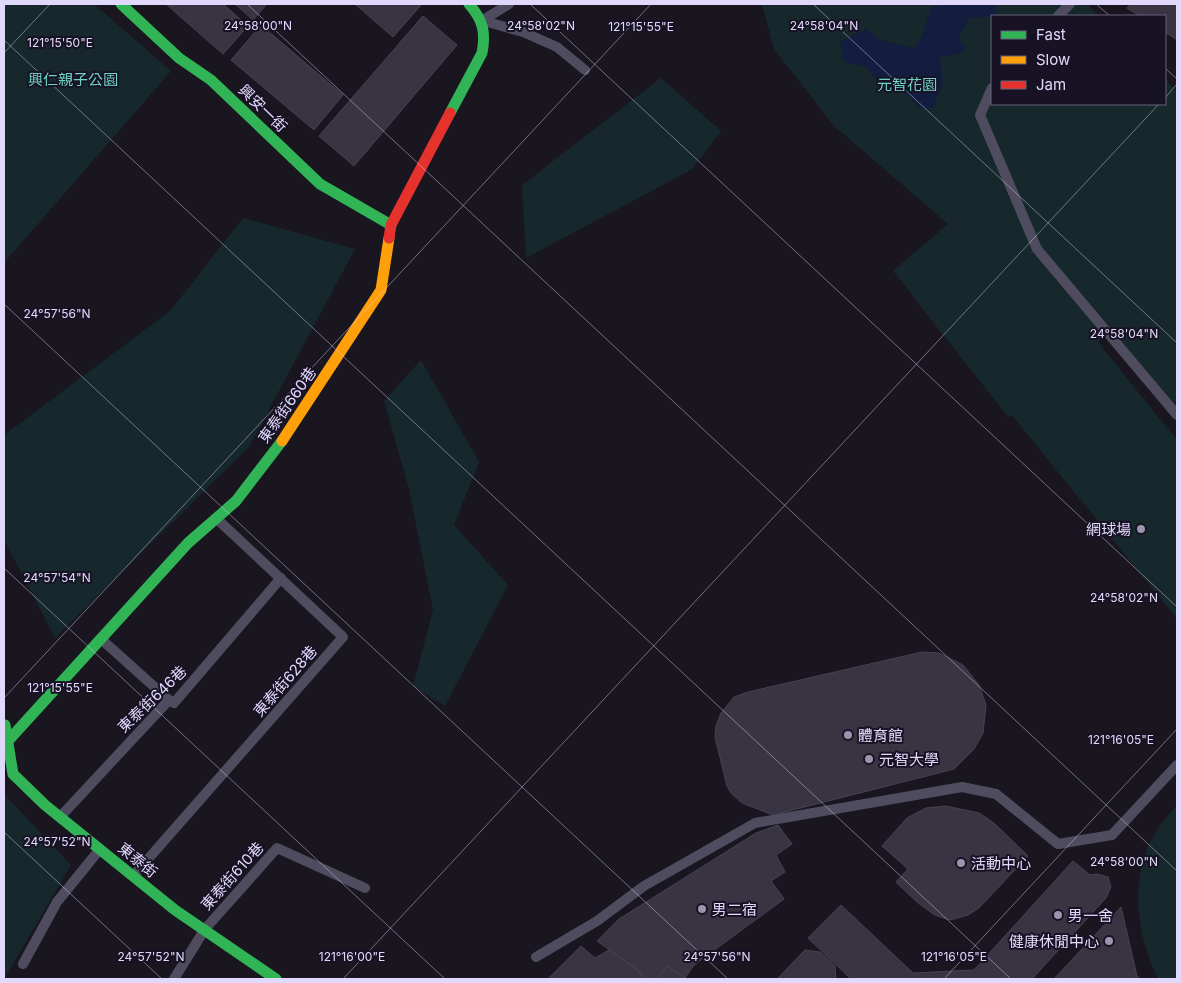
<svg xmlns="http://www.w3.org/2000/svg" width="1181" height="983" viewBox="0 0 1181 983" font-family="Inter,'Noto Sans TC',sans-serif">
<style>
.green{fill:#16282b}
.water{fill:#131d3f}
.building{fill:#383442;stroke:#474253}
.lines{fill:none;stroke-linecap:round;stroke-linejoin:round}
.lane{stroke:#4f4c5f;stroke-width:10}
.fast{stroke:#30b455;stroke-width:11}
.slow{stroke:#ff9f0a;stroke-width:11}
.jam{stroke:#e5322d;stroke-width:11}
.ticks{fill:none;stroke:#e1d9fb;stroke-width:1;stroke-opacity:0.45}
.poi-dot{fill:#9b95ae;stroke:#171224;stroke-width:2}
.labels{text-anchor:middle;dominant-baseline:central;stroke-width:4;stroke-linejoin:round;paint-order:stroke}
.park-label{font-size:15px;fill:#6dd3c6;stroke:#171224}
.street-label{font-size:15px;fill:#e1d9fb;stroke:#171224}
.poi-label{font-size:15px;fill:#e1d9fb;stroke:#171224;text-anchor:start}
.ticks-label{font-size:12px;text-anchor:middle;fill:#e1d9fb;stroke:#171224;stroke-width:4;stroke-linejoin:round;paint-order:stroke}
</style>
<rect width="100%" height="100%" fill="#191620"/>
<g class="green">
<path d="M4,4H94L171,71L4,263Z"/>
<path d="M762,4H1087L1100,16H992V104H1165V79L1177,92V415L1108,333L1098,342L1177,440V619L1012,415L1008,417L893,271L948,224L834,126L774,49Z"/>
<path d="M661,78L721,131L691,170L526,258L522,185Z"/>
<path d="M243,218L355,249L249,447L55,638L4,540V435L170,311Z"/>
<path d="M421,360L479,462L454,525L508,585L445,706L413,686L433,610L409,489L384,401Z"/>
<path d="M4,794L71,865L4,979Z"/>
<path d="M1177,805V979H1159C1138,942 1131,890 1147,849C1154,833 1165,818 1177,805Z"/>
</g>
<path class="water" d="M947,4H995L996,16L969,18L958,39L966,48L958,54L940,57L943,84L933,108H920L896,84L886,92L865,66L844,62L840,42L866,29L880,40L914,48C928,31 924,21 933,6H946Z"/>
<g class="building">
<path d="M166,4H223L248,26L223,54Z"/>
<path d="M235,4H267L253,20Z"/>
<path d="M355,4H422L393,37Z"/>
<path d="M1131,4H1177V40L1165,32V16H1140L1127,8Z"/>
<path d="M423,16L457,45L354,166L319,136Z"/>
<path d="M261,25L343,95L314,130L231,60Z"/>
<path d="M922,652L939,653L963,665L979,685L986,705L983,733L974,749L954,769L773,815L742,803L731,793L727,786L715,737L716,726L721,713L734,697L748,692Z"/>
<path d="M946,806L979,813L994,823L1028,856L979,908L968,915L950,920L935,915L918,903L896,882L908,869L882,846L907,818L926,808Z"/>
<path d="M778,825L792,844L776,855L785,872L771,881L784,899L694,965L685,978L668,966L656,979H643L639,971L597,941L619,919L756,833Z"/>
<path d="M1073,861L1090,875L1097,874L1108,877L1111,887L1106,898L1032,979H851L808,938L841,905L913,973L974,970Z"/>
<path d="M1121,907L1137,976L1140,979H1054Z"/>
<path d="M581,946L595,958L609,950L639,971L643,979H548Z"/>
<path d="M805,950L820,952L827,958L835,966L836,979H777Z"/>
<path d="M668,966L685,978L684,979H656Z"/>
</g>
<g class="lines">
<g class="lane">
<path d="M1058,16L1070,4"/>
<path d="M483,20L509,4"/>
<path d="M484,21L523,32L557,47L585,70"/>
<path d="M992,88L980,115L1037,249L1177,415"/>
<path d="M101,639L169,700"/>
<path d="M61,816L169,700L174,703L281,578"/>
<path d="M134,875L343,637L217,519"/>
<path d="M536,957L597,921L644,886L755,823L962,787L996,794L1058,844L1112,835L1177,765"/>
<path d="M23,964L57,902L100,849"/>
<path d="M174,979L205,929L277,848L365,888"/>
</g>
<g class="fast">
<path d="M121,4L179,58L211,80L320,184L391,225"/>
<path d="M450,113L482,53C486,32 483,20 469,4"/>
<path d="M5,725L13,774L45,805L175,910L276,979"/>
<path d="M7,742L188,543L236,501L282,441"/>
</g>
<path class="slow" d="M282,441L381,290L389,238"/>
<path class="jam" d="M389,238L391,225L450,113"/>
</g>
<path class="ticks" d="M247,4L1177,871M530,4L1177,607M813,4L1177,343M1096,4L1110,16M4,40L1011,979M4,53L50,4M1165,68L1177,79M1165,98L1177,84M4,304L728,979M4,568L445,979M4,698L651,4M4,832L162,979M343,979L1159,104M944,979L1177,729"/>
<g class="poi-dot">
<circle cx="1141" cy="529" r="5"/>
<circle cx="848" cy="735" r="5"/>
<circle cx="869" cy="759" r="5"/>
<circle cx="961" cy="863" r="5"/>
<circle cx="702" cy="909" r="5"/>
<circle cx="1058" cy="915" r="5"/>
<circle cx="1109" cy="941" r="5"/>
</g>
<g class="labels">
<g class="park-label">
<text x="73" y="79">興仁親子公園</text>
<text x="907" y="84">元智花園</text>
</g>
<g class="street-label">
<text transform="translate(263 108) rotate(44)">興安一街</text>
<text transform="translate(287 405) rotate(-55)">東泰街660巷</text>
<text transform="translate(285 681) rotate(-49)">東泰街628巷</text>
<text transform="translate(152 699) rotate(-44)">東泰街646巷</text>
<text transform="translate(138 860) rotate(39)">東泰街</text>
<text transform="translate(232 876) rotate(-48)">東泰街610巷</text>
</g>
<g class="poi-label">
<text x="1131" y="529" text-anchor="end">網球場</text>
<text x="858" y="735">體育館</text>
<text x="879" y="759">元智大學</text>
<text x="971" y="863">活動中心</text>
<text x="712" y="909">男二宿</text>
<text x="1068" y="915">男一舍</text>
<text x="1099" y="941" text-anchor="end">健康休閒中心</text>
</g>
</g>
<g class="ticks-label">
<text x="258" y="30">24°58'00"N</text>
<text x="541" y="30">24°58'02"N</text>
<text x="824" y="30">24°58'04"N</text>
<text x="641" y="31">121°15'55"E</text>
<text x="60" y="47">121°15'50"E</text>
<text x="57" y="318">24°57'56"N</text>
<text x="1124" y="338">24°58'04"N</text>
<text x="57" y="582">24°57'54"N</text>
<text x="1124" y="602">24°58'02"N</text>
<text x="60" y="692">121°15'55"E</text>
<text x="1121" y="744">121°16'05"E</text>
<text x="57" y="846">24°57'52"N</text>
<text x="1124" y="866">24°58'00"N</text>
<text x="352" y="961">121°16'00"E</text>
<text x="954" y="961">121°16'05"E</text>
<text x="151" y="961">24°57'52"N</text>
<text x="717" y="961">24°57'56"N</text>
</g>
<rect width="1181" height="983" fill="none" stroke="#e1d9fb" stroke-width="10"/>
<rect x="991" y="15" width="175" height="90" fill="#171224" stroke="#68627a"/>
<rect x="1001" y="31" width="25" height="8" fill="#30b455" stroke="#68627a"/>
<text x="1036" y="40" font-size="15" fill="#e1d9fb">Fast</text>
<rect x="1001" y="56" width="25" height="8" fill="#ff9f0a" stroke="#68627a"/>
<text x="1036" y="65" font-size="15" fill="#e1d9fb">Slow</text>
<rect x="1001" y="81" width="25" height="8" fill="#e5322d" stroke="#68627a"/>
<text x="1036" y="90" font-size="15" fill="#e1d9fb">Jam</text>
</svg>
